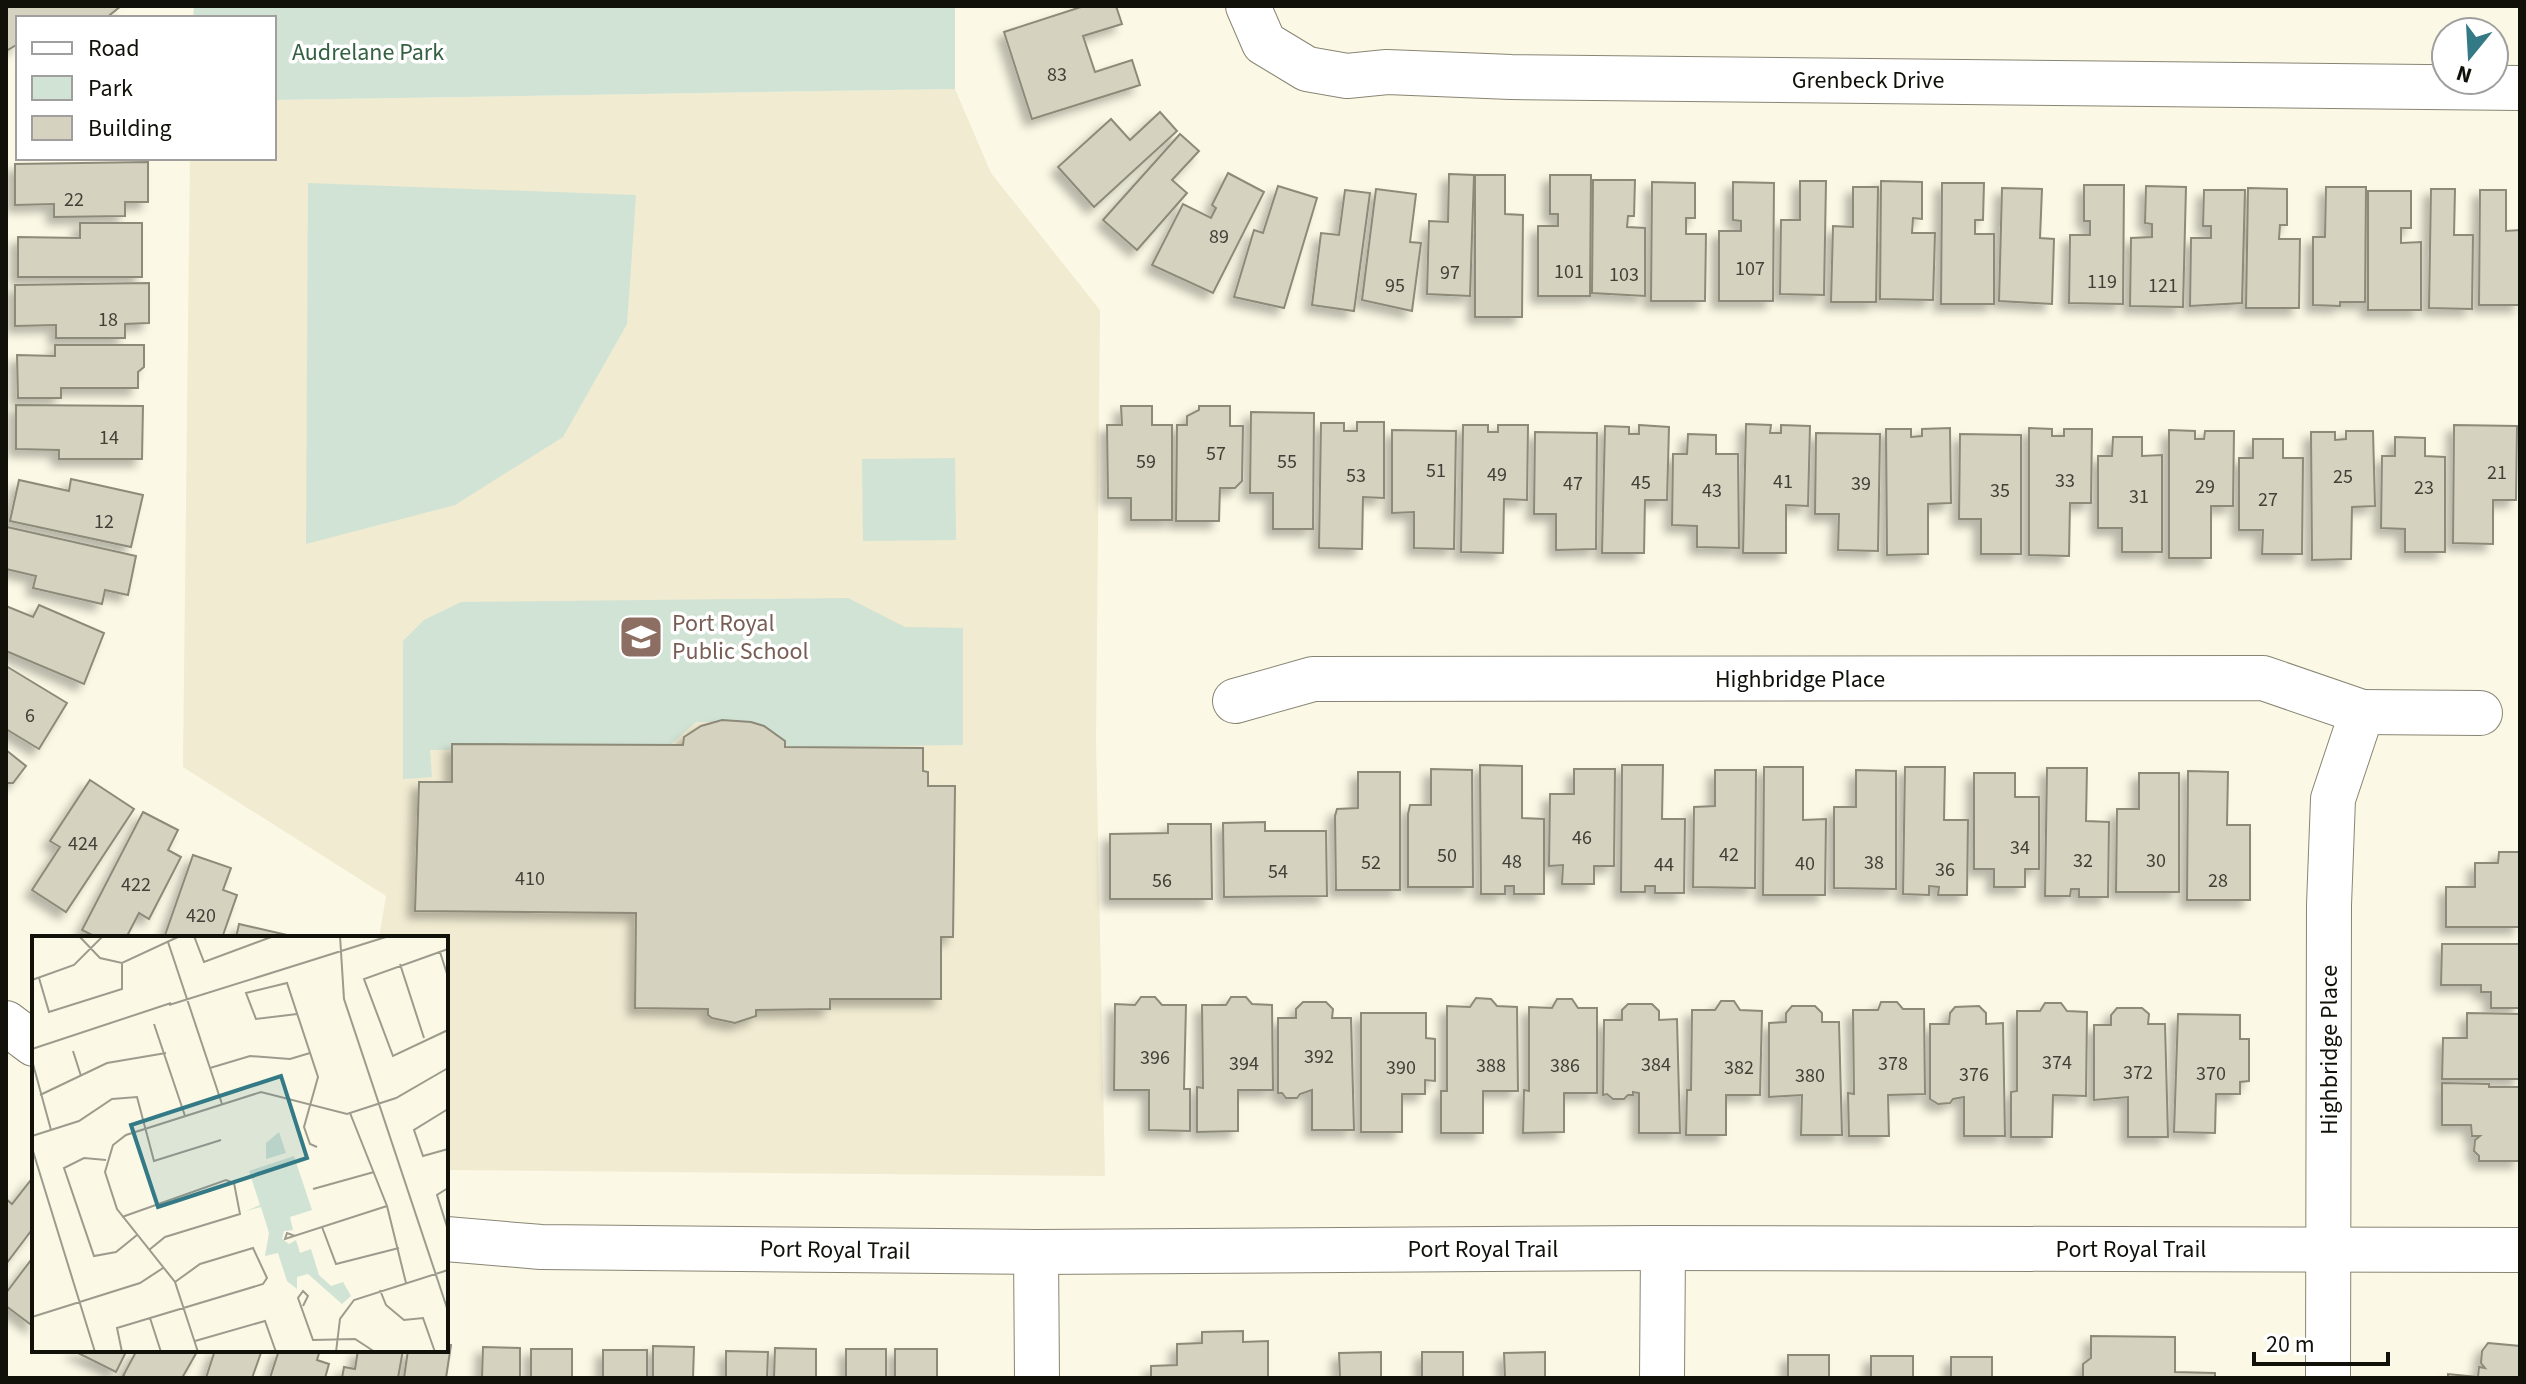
<svg xmlns="http://www.w3.org/2000/svg" width="2526" height="1384" viewBox="0 0 2526 1384" font-family="'Source Sans 3',sans-serif">
<style>
.built{fill:#f0ebd1}
.green{fill:#d1e3d4}
.building{fill:#d5d2c0;stroke:#8d8a79;stroke-width:2;filter:url(#shadow)}
.lines{fill:none;stroke-linecap:round;stroke-linejoin:round}
.minor-casing{stroke:#888574;stroke-width:46}
.minor{stroke:#fff;stroke-width:44}
.labels{text-anchor:middle;dominant-baseline:central;stroke-width:7;stroke-linejoin:round;paint-order:stroke}
.number-label{font-size:20px;fill:#424037}
.park-label{font-size:24px;fill:#336141;stroke:#fff}
.street-label{font-size:24px;fill:#111009;stroke:#fff}
.education-label{font-size:24px;fill:#785e54;stroke:#fff;text-anchor:start}
.inset-road{fill:none;stroke:#9d9b8d;stroke-width:2}
.view{fill:#347a86;fill-opacity:0.15;stroke:#347a86;stroke-width:4}
.inset-edge{fill:none;stroke:#111009;stroke-width:4}
</style>
<defs>
<filter id="shadow"><feDropShadow dx="-7" dy="7" stdDeviation="4" flood-color="#0004"/></filter>
</defs>
<rect width="100%" height="100%" fill="#fbf8e5"/>
<path class="built" d="M955,89L991,173L1100,310L1096,740L1105,1176L446,1170V938H379L386,896L183,767L190,158H274V100Z"/>
<g class="green">
<path d="M194,6H955V89L274,100V18H193Z"/>
<path d="M308,183L636,195L627,324L563,437L455,505L306,544Z"/>
<path d="M955,458L956,540L863,541L862,459Z"/>
<path d="M848,598L905,627L963,628V745L789,747L753,722H696L668,747L430,750L432,777L403,779V641L424,620L461,602Z"/>
</g>
<g class="building">
<path d="M6,6H121L106,18H18V44L6,51Z"/>
<path d="M1084,6H1116L1122,24L1083,36L1095,72L1132,60L1140,85L1032,119L1004,32Z"/>
<path d="M1160,112L1177,131L1094,207L1058,167L1111,119L1130,140Z"/>
<path d="M1180,134L1199,151L1172,180L1187,193L1137,250L1103,220Z"/>
<path d="M148,162V202H125V216L54,217V204L15,205V164Z"/>
<path d="M1228,173L1264,192L1213,293L1152,265L1183,204L1211,218L1216,208L1212,205Z"/>
<path d="M1449,174L1474,175L1470,296L1427,294L1429,221L1448,222Z"/>
<path d="M1475,175H1505V214L1523,215L1522,317H1475Z"/>
<path d="M1550,175H1591L1590,296H1538V226H1558V214H1550Z"/>
<path d="M1593,180H1635L1634,216H1628L1627,227L1645,228V296L1592,293Z"/>
<path d="M1800,181H1826L1824,295L1780,294L1781,220H1800Z"/>
<path d="M1881,181L1922,182V219L1913,218L1912,233H1935L1933,300L1880,299Z"/>
<path d="M1652,182L1695,183V218H1686V234H1706L1705,301H1651Z"/>
<path d="M1733,182L1774,183L1773,301H1719V231H1741V221L1733,220Z"/>
<path d="M1942,183H1984L1983,220H1975V234H1994V304H1941Z"/>
<path d="M2084,185H2124L2123,304L2069,303L2070,235H2090V221H2084Z"/>
<path d="M1278,186L1317,198L1284,308L1234,297L1254,230L1263,233Z"/>
<path d="M2146,186L2186,187L2183,307L2130,306L2131,238L2152,237V224L2145,223Z"/>
<path d="M1853,187H1878L1876,302H1831L1833,226L1853,227Z"/>
<path d="M2326,187H2366L2365,302H2340V306L2313,305V237H2325Z"/>
<path d="M2002,188L2042,189L2040,238L2054,239L2052,304L1999,301Z"/>
<path d="M2248,188L2287,189V225H2280L2279,239H2300L2299,308H2246Z"/>
<path d="M1376,189L1416,194L1410,242L1421,243L1412,311L1362,300Z"/>
<path d="M2431,189H2455L2454,235H2473L2472,309L2429,308Z"/>
<path d="M1345,190L1370,193L1354,311L1312,305L1321,233L1339,235Z"/>
<path d="M2204,190H2245L2242,303L2190,306L2191,238H2211V226H2203Z"/>
<path d="M2480,190H2506V231L2520,230V305H2479Z"/>
<path d="M2368,191H2411V228H2401V243L2421,242V310H2368Z"/>
<path d="M80,223H142V277H18V237L80,238Z"/>
<path d="M149,283V323L125,324V338H56V325L15,326V285Z"/>
<path d="M55,345H144V367L138,372V388H61V398H18L17,355L55,356Z"/>
<path d="M16,405L143,406L142,459H59V450L16,449Z"/>
<path d="M1121,406H1152V425H1172V520H1131V498H1108L1107,425H1122Z"/>
<path d="M1199,406H1230V426H1243L1242,481L1235,488H1220L1219,521H1176L1177,425H1187V416L1199,410Z"/>
<path d="M1251,412L1314,413L1313,529H1273V493H1250Z"/>
<path d="M1357,422H1384V498L1363,497L1362,549L1319,548L1321,423H1344V431H1357Z"/>
<path d="M1746,424L1771,425L1770,433H1781V425L1810,426L1808,506L1786,505V553H1743Z"/>
<path d="M1463,425H1488V432H1498V425H1528L1527,500L1504,499L1503,553L1461,552Z"/>
<path d="M1639,425L1669,427L1667,500H1645L1644,553H1602L1605,426L1629,427V434H1639Z"/>
<path d="M2454,425L2517,426L2516,500H2493V544L2453,543Z"/>
<path d="M1950,428L1951,503L1928,504V554L1887,555L1886,429H1911V437L1922,436V429Z"/>
<path d="M2029,428L2052,429V436H2064V429H2092L2091,503H2070L2069,556L2029,555Z"/>
<path d="M1392,430L1456,431L1454,549L1414,548V512L1392,513Z"/>
<path d="M2169,430L2195,431V439H2204L2205,431H2234L2233,506H2211V558H2169Z"/>
<path d="M2346,431H2373L2375,506L2352,507L2351,559L2312,560L2311,432H2335V440L2346,439Z"/>
<path d="M1535,432L1597,433L1596,549L1556,550V514H1534Z"/>
<path d="M1816,433L1880,434L1878,551L1838,550L1839,514H1815Z"/>
<path d="M1688,434L1716,435V454H1738L1739,548L1697,547V526L1672,525L1673,454H1687Z"/>
<path d="M1960,434L2021,435V554H1981V519H1959Z"/>
<path d="M2113,437H2142V456L2162,455V552H2122V528H2098V456H2112Z"/>
<path d="M2395,437L2425,438V456L2445,457V552H2405V529L2381,528L2382,456H2395Z"/>
<path d="M2253,439H2283V458H2303L2302,554H2262L2263,530H2239V458H2253Z"/>
<path d="M71,479L143,495L131,547L10,521L19,480L69,491Z"/>
<path d="M7,527L136,556L128,595L105,590L102,604L33,588L36,576L6,569Z"/>
<path d="M39,605L104,633L84,684L6,651V606L33,617Z"/>
<path d="M6,666L67,703L39,749L6,729Z"/>
<path d="M722,720L751,722L764,726L785,741V747L923,748V771L928,772V786H955L953,937H941V999H830V1009L756,1010V1016L735,1023L712,1018L708,1015V1009L635,1008L636,913L415,911L419,782H452V744L683,745L684,737L701,726Z"/>
<path d="M6,750L26,766L13,783H6Z"/>
<path d="M1480,765L1522,766V818L1544,819V894H1514V886H1505V894H1481Z"/>
<path d="M1622,765H1663L1662,819H1685L1684,893H1655V886H1645V892H1621Z"/>
<path d="M1764,767H1803V820L1826,819L1825,895H1763Z"/>
<path d="M1905,767H1945L1944,820H1968L1967,895H1938L1939,887L1929,886V895L1903,894Z"/>
<path d="M2047,768H2087L2086,821L2109,822L2108,897H2079V889H2071L2070,896H2045Z"/>
<path d="M1431,769L1472,770L1473,887H1408V814L1410,805H1431Z"/>
<path d="M1574,769H1615L1614,866H1594V884H1562L1563,865L1549,866L1550,794H1574Z"/>
<path d="M1715,770H1756L1755,888L1693,887L1694,807L1715,806Z"/>
<path d="M1856,770L1896,771V889L1834,888V807H1856Z"/>
<path d="M2188,771L2228,772L2227,825H2250V900H2187Z"/>
<path d="M1358,772H1400V890H1336L1335,816L1337,809L1358,808Z"/>
<path d="M1974,773H2015V797H2039V869H2025V887H1994V869H1974Z"/>
<path d="M2139,773H2179V892H2116L2117,809H2139Z"/>
<path d="M90,780L134,809L66,912L32,890L60,847L50,841Z"/>
<path d="M143,812L178,830L168,850L181,857L149,919L139,913L126,938H98L82,930Z"/>
<path d="M1265,822V831H1326L1327,896L1224,897L1223,823Z"/>
<path d="M1168,824H1211L1212,899H1110V834L1168,833Z"/>
<path d="M2499,852H2520V927H2446V887H2475V863H2498Z"/>
<path d="M193,855L231,868L223,890L237,895L222,938H164Z"/>
<path d="M239,924L300,938H236Z"/>
<path d="M2442,944H2520V1008H2491V992H2481V985H2441Z"/>
<path d="M1141,997H1155L1162,1005H1186L1184,1089H1190V1131L1149,1130V1090H1114L1115,1004L1135,1005Z"/>
<path d="M1231,997H1246L1252,1004L1272,1005L1273,1090H1238V1131L1197,1132V1087L1203,1088L1202,1005H1226Z"/>
<path d="M1476,998L1491,999L1497,1006L1517,1007L1518,1091H1483V1133H1441V1091H1447V1006L1470,1007Z"/>
<path d="M1557,999H1572L1578,1008H1597V1093H1564V1132L1523,1133L1524,1090L1529,1091V1007L1552,1008Z"/>
<path d="M1721,1001H1734L1740,1010L1762,1011L1760,1095H1726V1135H1686L1687,1090H1691L1692,1010H1715Z"/>
<path d="M1303,1002H1326L1333,1009L1332,1018H1351L1354,1130H1312V1090L1300,1094L1297,1098H1286L1282,1093H1278V1018H1296V1009Z"/>
<path d="M1881,1002H1897L1903,1009H1924L1925,1094L1888,1095L1889,1136H1849L1848,1093L1854,1094L1853,1010H1878Z"/>
<path d="M2045,1003H2061L2067,1011L2087,1012L2086,1096L2053,1095L2052,1137H2011V1092L2017,1091V1011H2040Z"/>
<path d="M1628,1004H1652L1659,1011V1020L1677,1019L1680,1133H1639V1093L1633,1092V1095H1628L1624,1099H1613L1607,1094L1603,1095L1604,1020H1622V1010Z"/>
<path d="M1792,1006H1815L1822,1013V1022H1839L1842,1135H1801L1802,1095L1769,1097V1023L1786,1022V1013Z"/>
<path d="M1979,1006L1986,1013V1024L2003,1023L2005,1136H1964V1097L1953,1099L1950,1103L1938,1104L1930,1099V1024H1949L1950,1013L1955,1007Z"/>
<path d="M2117,1008H2142L2149,1014L2148,1024H2165L2168,1137H2128V1097L2094,1100V1025H2111V1015Z"/>
<path d="M1361,1013H1426V1038L1435,1039V1081L1425,1080V1094H1402V1132H1361Z"/>
<path d="M2467,1013L2520,1014V1079H2442L2443,1038H2467Z"/>
<path d="M2178,1014L2240,1015V1039H2249V1081L2240,1082V1094H2216L2215,1133L2174,1132Z"/>
<path d="M2442,1083L2489,1084V1087H2520V1161H2479V1156L2474,1151L2475,1140L2480,1136H2472L2471,1125H2442Z"/>
<path d="M34,1176V1227L6,1264V1199L12,1204Z"/>
<path d="M34,1256V1327L6,1306V1293Z"/>
<path d="M1243,1331V1342L1268,1341V1378H1151V1366L1177,1365V1344L1202,1343V1332Z"/>
<path d="M2091,1336L2175,1337V1372L2215,1373V1378H2083V1364L2091,1358Z"/>
<path d="M2488,1343L2520,1346V1378H2448V1374L2478,1377L2479,1367L2485,1368L2481,1363L2482,1351Z"/>
<path d="M446,1344L451,1345L446,1378H404L408,1350H446Z"/>
<path d="M653,1346L694,1347L693,1378H653Z"/>
<path d="M483,1347L520,1348V1378H482Z"/>
<path d="M775,1348L816,1349V1378H774Z"/>
<rect x="531" y="1349" width="41" height="29"/>
<rect x="846" y="1349" width="40" height="29"/>
<rect x="895" y="1349" width="42" height="29"/>
<path d="M72,1350H127L116,1372Z"/>
<path d="M137,1350H198L182,1378H128L123,1376Z"/>
<path d="M215,1350H262L252,1378H206Z"/>
<path d="M279,1350H320L317,1360L329,1364L325,1378H270Z"/>
<path d="M358,1350H403L398,1378H342L344,1367L355,1369Z"/>
<rect x="603" y="1350" width="44" height="28"/>
<path d="M726,1351L768,1352L767,1378H726Z"/>
<path d="M1381,1352V1378H1340L1339,1353Z"/>
<rect x="1422" y="1352" width="41" height="26"/>
<path d="M1545,1352V1378H1505L1504,1353Z"/>
<rect x="1788" y="1355" width="41" height="23"/>
<rect x="1871" y="1356" width="42" height="22"/>
<rect x="1951" y="1357" width="41" height="21"/>
</g>
<g class="lines">
<g class="minor-casing">
<g id="minor">
<path d="M1248,6L1264,43L1307,69L1347,76L1387,72L1511,77L2520,88"/>
<path d="M1235,701L1313,679L2263,678L2362,712L2333,799L2329,905L2328,1378"/>
<path d="M2362,712L2480,713"/>
<path d="M6,1023L34,1044"/>
<path d="M446,1239L541,1247L1036,1252L1654,1248L2520,1250"/>
<path d="M1036,1252L1037,1378"/>
<path d="M1662,1378L1663,1248"/>
</g>
</g>
<use href="#minor" class="minor"/>
</g>
<defs>
<g id="school-square" transform="scale(2.3)"><rect x="-9" y="-9" width="18" height="18" rx="4" fill="#8d6e63" stroke="#fff"/><path d="M0-5L7-2L0 1L-7-2ZM-4 1L0 2.5L4 1V4Q0 6-4 4Z" fill="#fff"/></g>
</defs>
<g fill-rule="evenodd">
<use href="#school-square" x="641" y="637"/>
</g>
<g class="labels">
<g class="number-label">
<text x="1057" y="75">83</text>
<text x="74" y="200">22</text>
<text x="1219" y="237">89</text>
<text x="1750" y="269">107</text>
<text x="1569" y="272">101</text>
<text x="1450" y="273">97</text>
<text x="1624" y="275">103</text>
<text x="2102" y="282">119</text>
<text x="1395" y="286">95</text>
<text x="2163" y="286">121</text>
<text x="108" y="320">18</text>
<text x="109" y="438">14</text>
<text x="1216" y="454">57</text>
<text x="1146" y="462">59</text>
<text x="1287" y="462">55</text>
<text x="1436" y="471">51</text>
<text x="2497" y="473">21</text>
<text x="1497" y="475">49</text>
<text x="1356" y="476">53</text>
<text x="2343" y="477">25</text>
<text x="2065" y="481">33</text>
<text x="1783" y="482">41</text>
<text x="1641" y="483">45</text>
<text x="1573" y="484">47</text>
<text x="1861" y="484">39</text>
<text x="2205" y="487">29</text>
<text x="2424" y="488">23</text>
<text x="1712" y="491">43</text>
<text x="2000" y="491">35</text>
<text x="2139" y="497">31</text>
<text x="2268" y="500">27</text>
<text x="104" y="522">12</text>
<text x="30" y="716">6</text>
<text x="1582" y="838">46</text>
<text x="83" y="844">424</text>
<text x="2020" y="848">34</text>
<text x="1729" y="855">42</text>
<text x="1447" y="856">50</text>
<text x="2083" y="861">32</text>
<text x="2156" y="861">30</text>
<text x="1512" y="862">48</text>
<text x="1371" y="863">52</text>
<text x="1874" y="863">38</text>
<text x="1805" y="864">40</text>
<text x="1664" y="865">44</text>
<text x="1945" y="870">36</text>
<text x="1278" y="872">54</text>
<text x="530" y="879">410</text>
<text x="1162" y="881">56</text>
<text x="2218" y="881">28</text>
<text x="136" y="885">422</text>
<text x="201" y="916">420</text>
<text x="1319" y="1057">392</text>
<text x="1155" y="1058">396</text>
<text x="2057" y="1063">374</text>
<text x="1244" y="1064">394</text>
<text x="1893" y="1064">378</text>
<text x="1656" y="1065">384</text>
<text x="1491" y="1066">388</text>
<text x="1565" y="1066">386</text>
<text x="1401" y="1068">390</text>
<text x="1739" y="1068">382</text>
<text x="2138" y="1073">372</text>
<text x="2211" y="1074">370</text>
<text x="1974" y="1075">376</text>
<text x="1810" y="1076">380</text>
</g>
<g class="park-label">
<text x="368" y="52">Audrelane Park</text>
</g>
<g class="street-label">
<text x="1868" y="80">Grenbeck Drive</text>
<text x="1800" y="679">Highbridge Place</text>
<text transform="translate(2329 1050) rotate(-90)">Highbridge Place</text>
<text x="1483" y="1249">Port Royal Trail</text>
<text x="2131" y="1249">Port Royal Trail</text>
<text transform="translate(835 1250) rotate(1)">Port Royal Trail</text>
</g>
<g class="education-label">
<text x="672" y="623">Port Royal<tspan x="672" dy="28">Public School</tspan></text>
</g>
</g>
<g transform="translate(32 936)">
<rect width="416" height="416" fill="#fbf8e5"/>
<path d="M247,196L254,217L234,223V207ZM262,220L280,274L258,281L261,294L252,295L250,303L257,308L264,304L268,317L279,313L287,339L299,350L311,346L319,360L310,368L276,338L265,341V353L255,345L246,317L233,320L237,297L229,271L214,275L228,269L217,235Z" fill="#d1e3d4"/>
<path class="inset-road" d="M47,0L68,22L90,27L148,0M162,0L172,26L242,0M308,0L312,63L416,375M136,6L190,168M416,13L332,43L361,120L416,94M408,16L416,41M368,28L392,102M7,42L17,76L90,53V27M0,44L42,29L71,0M137,69L357,0M265,78L224,83L214,57L255,47L286,141L272,191L278,208L285,211M122,88L153,180M0,113L139,67M41,115L49,140M1,128L19,194M178,132L218,120L258,123L278,117M8,159L75,127L134,117M416,173L382,194L391,220L416,213M318,177L355,270L374,347M0,200L47,185L80,163L105,161L122,225L189,204M0,212L63,416M74,224L52,222L32,232L62,320L84,316L105,299M416,252L405,259L416,294M281,253L342,236M90,281L194,244L202,247L208,278L133,301L117,314M290,291L304,328L367,312M263,300L255,297L253,303L355,270M348,354L354,369L372,384L391,382L403,416M271,370L276,360L271,355L266,362L281,404L323,403L343,416M0,381L108,347L131,332M118,382L129,416M163,405L233,385L244,416M90,416L85,392L231,348L235,342L221,312L168,328L143,346M166,416L143,346L85,273L73,236L81,209L94,199L229,156L315,178L364,162L416,132M304,416L308,383L322,364L416,334"/>
<path class="view" d="M249,140L275,222L126,271L99,189Z"/>
<rect width="416" height="416" class="inset-edge"/>
</g>
<rect width="2526" height="1384" fill="none" stroke="#111009" stroke-width="16"/>
<rect x="16" y="16" width="260" height="144" fill="#ffffff" stroke="#a09f9d" stroke-width="2"/>
<rect x="32" y="42" width="40" height="12" fill="#ffffff" stroke="#a09f9d" stroke-width="2"/>
<text x="88" y="56" font-size="24" fill="#111009">Road</text>
<rect x="32" y="76" width="40" height="24" fill="#d1e3d4" stroke="#a09f9d" stroke-width="2"/>
<text x="88" y="96" font-size="24" fill="#111009">Park</text>
<rect x="32" y="116" width="40" height="24" fill="#d5d2c0" stroke="#a09f9d" stroke-width="2"/>
<text x="88" y="136" font-size="24" fill="#111009">Building</text>
<g transform="translate(2470 56) rotate(198)"><circle r="38" fill="#ffffff" stroke="#a09f9d" stroke-width="2"/>
<path d="M0-6L14 30L0 20L-14 30Z" fill="#347a86"/>
<text y="-12" font-size="22" font-weight="bold" text-anchor="middle" fill="#111009">N</text>
</g>
<path d="M2254 1352v12h134v-12" fill="none" stroke="#111009" stroke-width="4"/>
<text x="2266" y="1352" font-size="24" fill="#111009" stroke="#ffffff" stroke-width="6" paint-order="stroke">20 m</text>
</svg>
